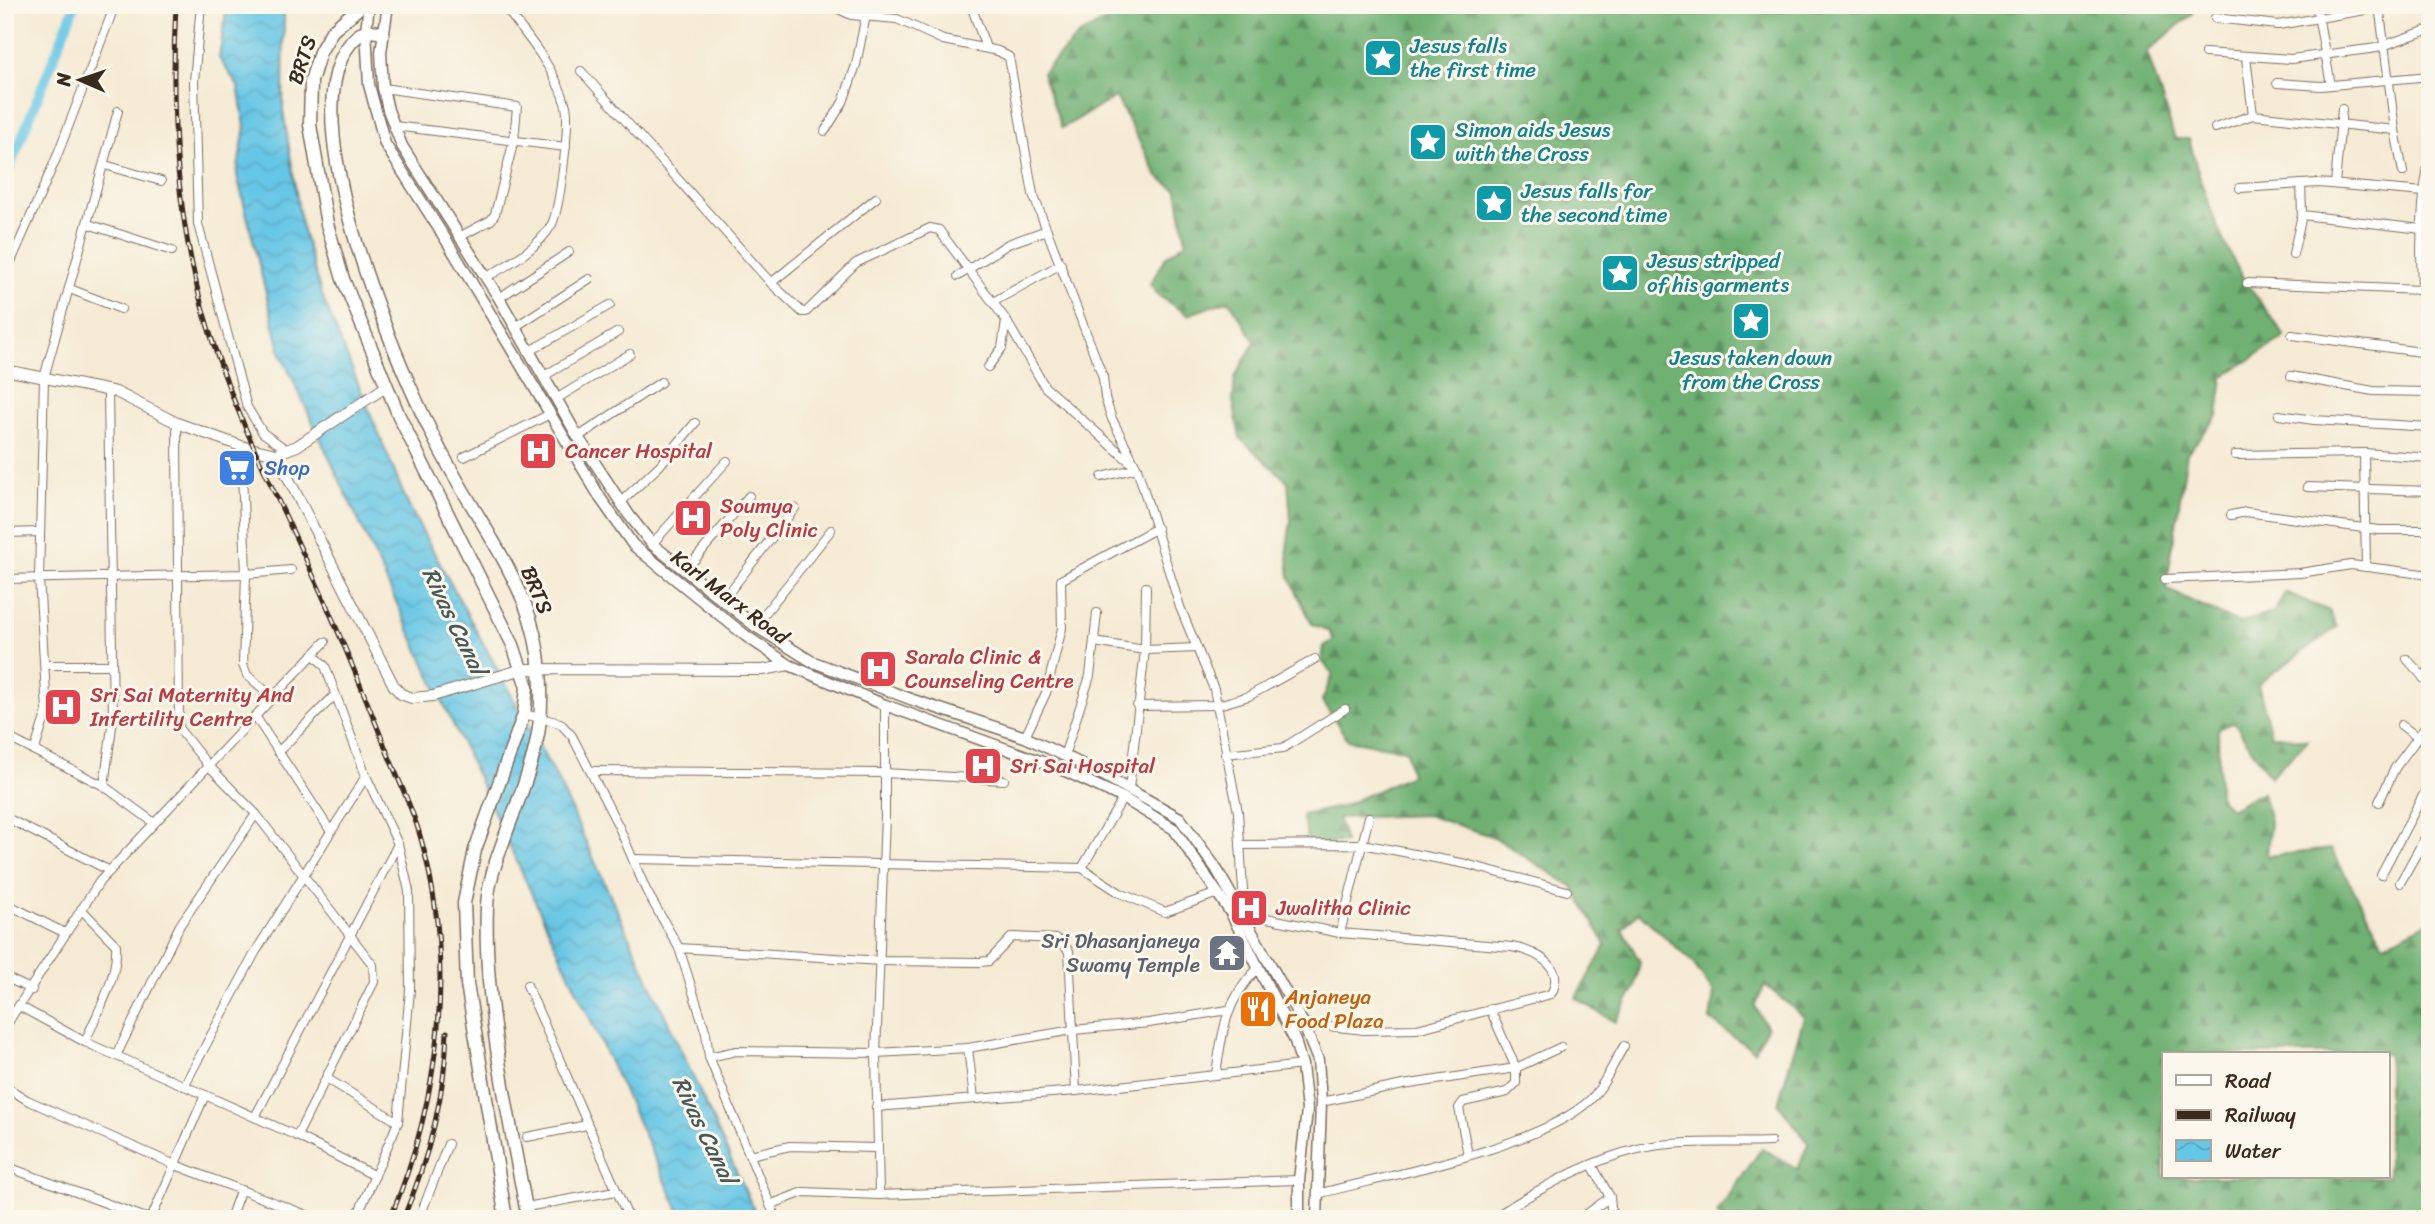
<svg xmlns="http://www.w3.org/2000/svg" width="2435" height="1224" viewBox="0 0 2435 1224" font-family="Sriracha,sans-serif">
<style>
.forest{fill:url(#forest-firs);stroke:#556d48;stroke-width:2;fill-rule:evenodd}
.water{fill:url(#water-waves);stroke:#507882;stroke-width:2}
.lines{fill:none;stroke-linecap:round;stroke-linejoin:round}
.canal{stroke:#66c6e5;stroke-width:10}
.minor-casing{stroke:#7c6d5e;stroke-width:10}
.tertiary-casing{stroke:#7c6d5e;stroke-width:12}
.secondary-casing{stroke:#7c6d5e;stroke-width:13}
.primary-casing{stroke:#7c6d5e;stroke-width:15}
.minor{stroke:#fff;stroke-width:8}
.tertiary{stroke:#fff;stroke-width:10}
.secondary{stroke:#fff;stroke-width:10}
.primary{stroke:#fff;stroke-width:12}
.rail-casing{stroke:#3b2a1e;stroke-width:5}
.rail{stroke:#fbf7ec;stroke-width:2.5;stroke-dasharray:8;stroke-linecap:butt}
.labels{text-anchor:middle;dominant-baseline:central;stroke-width:6;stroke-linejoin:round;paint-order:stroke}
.culture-label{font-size:21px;fill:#0d838f;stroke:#fbf7ec;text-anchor:start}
.street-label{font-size:21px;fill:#3b2a1e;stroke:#fbf7ec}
.health-label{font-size:21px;fill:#be3a42;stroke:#fbf7ec;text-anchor:start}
.shop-label{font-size:21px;fill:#366cbe;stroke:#fbf7ec;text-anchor:start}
.worship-label{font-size:21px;fill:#5b616d;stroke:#fbf7ec;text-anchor:end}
.food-label{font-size:21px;fill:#c56008;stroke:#fbf7ec;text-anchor:start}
.water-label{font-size:23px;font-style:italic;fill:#48595a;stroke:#fbf7ec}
</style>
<defs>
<pattern id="forest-firs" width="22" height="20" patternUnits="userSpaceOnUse" patternTransform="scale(1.75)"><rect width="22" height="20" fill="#6fb073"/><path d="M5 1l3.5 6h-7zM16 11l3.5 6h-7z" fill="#5c8f5e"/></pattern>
<pattern id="water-waves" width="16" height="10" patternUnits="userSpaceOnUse" patternTransform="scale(1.75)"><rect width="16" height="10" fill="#66c6e5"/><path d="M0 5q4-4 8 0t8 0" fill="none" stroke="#59aac4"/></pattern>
</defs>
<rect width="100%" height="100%" fill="#fbf7ec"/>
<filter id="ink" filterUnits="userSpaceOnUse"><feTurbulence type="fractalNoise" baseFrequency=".0143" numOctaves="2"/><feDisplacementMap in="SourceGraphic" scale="14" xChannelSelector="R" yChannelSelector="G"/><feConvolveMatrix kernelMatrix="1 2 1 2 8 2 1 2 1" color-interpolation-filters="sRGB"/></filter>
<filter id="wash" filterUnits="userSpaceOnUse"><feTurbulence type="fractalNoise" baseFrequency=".00686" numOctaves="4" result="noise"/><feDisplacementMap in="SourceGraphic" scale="28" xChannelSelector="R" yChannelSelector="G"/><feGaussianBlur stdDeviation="1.57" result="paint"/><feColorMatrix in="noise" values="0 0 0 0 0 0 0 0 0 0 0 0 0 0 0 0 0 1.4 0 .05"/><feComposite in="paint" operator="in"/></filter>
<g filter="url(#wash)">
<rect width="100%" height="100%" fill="#f5ead4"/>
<path class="forest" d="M1117,5H2191L2192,14L2147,52L2175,139H2189C2202,188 2214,226 2239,271C2252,294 2271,314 2285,337L2223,377L2218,416L2187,453L2166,589L2238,623L2274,612L2285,592L2329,611L2337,627L2258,684L2271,735L2308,740L2270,777L2234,722L2218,729L2219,797L2230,809L2262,792L2270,821L2267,856L2331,849L2384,944L2430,921V1219H1721L1717,1213L1762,1148L1798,1169L1808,1143L1778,1103L1804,1017L1765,985L1755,1006L1767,1028L1754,1051L1710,1020L1714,993L1692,962L1638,912L1622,929L1640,962L1635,988L1615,1022L1576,998L1606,945L1573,887L1494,837L1427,815L1338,818L1345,842L1309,844L1302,815L1341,807L1411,775L1406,750L1348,740L1322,701L1333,674L1322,661L1324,646L1334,640L1329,631L1312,624L1290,578L1287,547L1291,521L1288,482L1240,438L1233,401L1235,377L1255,342L1229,300L1188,315L1159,296L1150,284L1166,257L1186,242L1177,190L1158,177L1116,97L1062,128L1042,73L1078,36L1118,13ZM2164,1054H2388V1177H2164Z"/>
<path class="water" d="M227,5H284L283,110L301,224L322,296L408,505L558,781L758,1219H683L281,354L237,175L245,126L238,86L219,58Z"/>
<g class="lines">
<path class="canal" d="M5,179L75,5"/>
</g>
</g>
<g filter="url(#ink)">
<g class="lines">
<g class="minor-casing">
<g id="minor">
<path d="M201,5L194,81L198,224L247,407L263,433L287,450"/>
<path d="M830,5L851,15L897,19L943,40L998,51L1009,57L1033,194L1103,377L1105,398L1112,419L1137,468L1180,607L1214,689L1238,812L1245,921"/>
<path d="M971,5L986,48"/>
<path d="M2316,5L2331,85"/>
<path d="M2379,5L2395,130"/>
<path d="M2215,18L2278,25L2394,5"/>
<path d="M2205,53L2291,59L2377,48L2430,29"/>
<path d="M2246,57L2253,115"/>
<path d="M581,71L771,283L802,312H806L856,263L930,228L939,230L1006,320L1045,387L1137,468L1102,477"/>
<path d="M2277,83L2321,86L2430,76"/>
<path d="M383,88L517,107L514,140L495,214L491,220L461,236"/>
<path d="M394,126L566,147"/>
<path d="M2215,128L2253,115L2395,130L2403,172"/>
<path d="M825,131L843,102L856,65L868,5"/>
<path d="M105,165L161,181"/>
<path d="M2335,184L2342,109"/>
<path d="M2240,188L2318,183L2424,192"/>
<path d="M2302,215L2430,230"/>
<path d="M88,224L172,251"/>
<path d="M2293,254L2302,215L2301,184"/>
<path d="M5,275L55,161L115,5"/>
<path d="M958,276L1008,244L1047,230"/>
<path d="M485,278C508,265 539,248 552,224C560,207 570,125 566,106C556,70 526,34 503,5"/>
<path d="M771,283L876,198"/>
<path d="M2247,283L2421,290"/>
<path d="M70,289L121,309"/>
<path d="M499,298L569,252"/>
<path d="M993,302L1061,264"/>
<path d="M515,327L589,279"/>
<path d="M2292,335L2429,353"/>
<path d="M530,351L610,305"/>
<path d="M988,367L1002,348L1006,320"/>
<path d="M544,376L618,332"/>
<path d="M2291,376L2373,391L2430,392"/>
<path d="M556,399L630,354"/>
<path d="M2279,415L2314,420L2430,427"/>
<path d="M177,423L179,729L207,764L256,814"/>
<path d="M578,437L661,382"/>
<path d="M241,446L246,574L243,665L247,675L274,698"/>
<path d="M2364,453L2366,567"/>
<path d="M2235,455L2364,453L2430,458"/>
<path d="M464,457L550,414"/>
<path d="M2307,487L2430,491"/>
<path d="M621,502L660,465L695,423"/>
<path d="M2231,515L2246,512L2378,530H2430"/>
<path d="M5,533L40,532"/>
<path d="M652,544L727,461"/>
<path d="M685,571L749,496"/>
<path d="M5,579L246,574L291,570"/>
<path d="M2165,579L2300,573L2351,565L2430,575"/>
<path d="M723,600L795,508"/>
<path d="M755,626L831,530"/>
<path d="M1094,642L1145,650L1197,648"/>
<path d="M313,654L325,666L366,776L398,844L409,891L410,990L398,1122L356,1219"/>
<path d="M2407,659L2430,685"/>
<path d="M46,665H112"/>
<path d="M2423,678L2430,668"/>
<path d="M1137,706L1218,705L1249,696L1315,659"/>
<path d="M524,714L560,723L572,736L619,827L646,890L679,948L706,1033L709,1057L736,1051L876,1053L968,1048L974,1099"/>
<path d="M255,716L330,830"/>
<path d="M2401,725L2416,736"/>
<path d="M5,736L104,786L153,822"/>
<path d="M1025,737L1046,693L1062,628L1061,580L1157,528"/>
<path d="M35,749L47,711L39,578L44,378L118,111"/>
<path d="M278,752L335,695"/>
<path d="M5,753L11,739"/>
<path d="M1225,754L1283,748L1345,709"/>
<path d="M1064,756L1090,676L1097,613"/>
<path d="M591,771L885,773L1004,780"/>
<path d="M104,786L113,719L108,391"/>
<path d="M1129,789L1145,650L1146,587"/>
<path d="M2379,802L2395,768L2430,721"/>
<path d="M5,817L110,871"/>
<path d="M1240,845L1362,844L1466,864L1567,891"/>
<path d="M633,859L1082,868L1120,893L1165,912L1215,894"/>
<path d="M1082,868L1123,798"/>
<path d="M2381,875L2430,782"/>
<path d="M2400,883L2430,829"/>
<path d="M5,903L65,933"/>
<path d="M81,909L116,945C118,979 98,1011 85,1042"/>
<path d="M1247,914L1340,933L1512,947C1534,951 1567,965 1551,994L1417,1029L1364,1030L1303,1023"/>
<path d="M1340,933L1369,817"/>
<path d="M679,948L881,961L980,962L989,961L1012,937L1057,939L1069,951L1076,1091"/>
<path d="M5,977L32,990"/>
<path d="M527,985L629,1219"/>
<path d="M19,1006L85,1042L205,1095L151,1219"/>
<path d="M5,1027L100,881L325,642"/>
<path d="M968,1048L1073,1030L1149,1023L1228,1010"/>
<path d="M116,1056L180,925L256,814L373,965L374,982L297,1136"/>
<path d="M709,1057L776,1219"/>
<path d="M1216,1074C1222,1031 1226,1000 1258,968"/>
<path d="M326,1078L398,1122"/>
<path d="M5,1086L27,1100L173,1164L317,1219"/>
<path d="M184,1086L256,951L366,776"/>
<path d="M205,1095L297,1136L375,1176"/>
<path d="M1321,1102L1403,1085L1516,1068L1561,1047"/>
<path d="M876,1107L1076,1091L1302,1065"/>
<path d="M255,1117L398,844"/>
<path d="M527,1137L587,1125"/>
<path d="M750,1155L790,1146L876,1148"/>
<path d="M1468,1155L1459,1108L1463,1102L1507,1092L1516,1083V1068L1490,1009"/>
<path d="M1592,1165L1610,1197L1612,1219"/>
<path d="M5,1166L149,1219"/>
<path d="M1317,1194C1387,1176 1538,1148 1590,1100C1604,1087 1614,1062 1624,1046"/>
<path d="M879,1195L876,1053L885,816V705"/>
<path d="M770,1205L803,1192L879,1195L1299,1180"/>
<path d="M526,1207L616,1191"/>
<path d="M230,1219L240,1191"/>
<path d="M419,1219L448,1144"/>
<path d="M1492,1219C1539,1188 1597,1155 1653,1146C1691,1140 1733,1144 1771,1142"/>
<path d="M1580,1219L1610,1197"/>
</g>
</g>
<g class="tertiary-casing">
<g id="tertiary">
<path d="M2427,5L2430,11"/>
<path d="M2430,160C2418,226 2421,291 2430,357"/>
<path d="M5,370L116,392L177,423L241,446L276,454L394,686L401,694L412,698L433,696L523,669L763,670L789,665"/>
<path d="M276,454L297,446L387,386"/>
</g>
</g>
<g class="secondary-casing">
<g id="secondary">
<path d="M369,5L366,30L369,85L385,144L448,243L601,499L633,545L746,636L789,665L885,705L1059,768L1123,798L1174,829L1231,913L1295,1041L1302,1065L1307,1110L1299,1180V1219"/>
<path d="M388,5L381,52L383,88L388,110L402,146L499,298L578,437L629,515L652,544L755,626L811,661L913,700L1025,737L1092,769L1180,818L1216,868L1303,1023L1318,1060L1321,1102L1317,1219"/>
</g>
</g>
<g class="primary-casing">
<g id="primary">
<path d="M362,5L332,31L320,52L311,81L310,125L327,224L343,279L399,416L513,645L527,687L524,714L475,850L464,903L467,984L506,1219"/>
<path d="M383,33L366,30C273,83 398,365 433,436C460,492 500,544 524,602C541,643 546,700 536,744C530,773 518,801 508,828C499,854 488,879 487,907C483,1004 510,1122 528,1219"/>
</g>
</g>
<use href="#minor" class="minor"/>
<use href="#tertiary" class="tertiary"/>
<use href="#secondary" class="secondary"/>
<use href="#primary" class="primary"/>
<g class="rail-casing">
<g id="rail">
<path d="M176,5C170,114 176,222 208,327C234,413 275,492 312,573C338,629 361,686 384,744C395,773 410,802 419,832C457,960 441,1097 390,1219"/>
<path d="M403,1219C428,1160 445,1096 447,1032"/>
</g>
</g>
<use href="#rail" class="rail"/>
</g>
</g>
<defs>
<g id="sight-square" transform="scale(2.0125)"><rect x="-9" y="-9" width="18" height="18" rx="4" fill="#0f9aa8" stroke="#fbf7ec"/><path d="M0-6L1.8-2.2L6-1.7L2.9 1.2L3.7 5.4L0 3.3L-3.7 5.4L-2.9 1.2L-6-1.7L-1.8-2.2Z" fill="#fff"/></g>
<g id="hospital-square" transform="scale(2.0125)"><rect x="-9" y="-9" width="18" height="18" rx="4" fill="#e0444e" stroke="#fbf7ec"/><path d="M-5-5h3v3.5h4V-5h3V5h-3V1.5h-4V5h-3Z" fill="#fff"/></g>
<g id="supermarket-square" transform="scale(2.0125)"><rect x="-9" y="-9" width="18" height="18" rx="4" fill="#3f7fe0" stroke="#fbf7ec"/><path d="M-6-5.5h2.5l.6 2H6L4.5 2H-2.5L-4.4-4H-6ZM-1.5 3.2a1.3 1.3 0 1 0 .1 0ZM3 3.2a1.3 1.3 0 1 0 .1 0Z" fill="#fff"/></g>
<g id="temple-square" transform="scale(2.0125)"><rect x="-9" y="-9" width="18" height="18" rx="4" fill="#6b7280" stroke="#fbf7ec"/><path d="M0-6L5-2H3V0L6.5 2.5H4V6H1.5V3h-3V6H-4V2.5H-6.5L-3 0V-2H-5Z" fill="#fff"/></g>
<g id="restaurant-square" transform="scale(2.0125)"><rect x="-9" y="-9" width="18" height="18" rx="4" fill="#e8710a" stroke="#fbf7ec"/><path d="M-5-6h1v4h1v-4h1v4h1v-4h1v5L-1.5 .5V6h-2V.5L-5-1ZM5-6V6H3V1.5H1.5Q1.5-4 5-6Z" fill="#fff"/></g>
</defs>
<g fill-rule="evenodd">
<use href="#sight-square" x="1383" y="58"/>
<use href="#sight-square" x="1428" y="142"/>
<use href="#sight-square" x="1494" y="203"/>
<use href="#sight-square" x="1620" y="273"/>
<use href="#sight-square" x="1751" y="321"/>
<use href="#hospital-square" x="538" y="451"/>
<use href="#supermarket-square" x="237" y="468"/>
<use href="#hospital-square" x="693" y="518"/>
<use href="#hospital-square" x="878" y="669"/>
<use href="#hospital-square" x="63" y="707"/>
<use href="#hospital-square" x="983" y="766"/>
<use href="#hospital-square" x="1249" y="908"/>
<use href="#temple-square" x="1227" y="953"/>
<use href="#restaurant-square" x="1258" y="1009"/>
</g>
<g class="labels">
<g class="culture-label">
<text x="1410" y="46">Jesus falls<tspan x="1410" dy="24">the first time</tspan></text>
<text x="1455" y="130">Simon aids Jesus<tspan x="1455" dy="24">with the Cross</tspan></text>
<text x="1521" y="191">Jesus falls for<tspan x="1521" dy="24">the second time</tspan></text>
<text x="1647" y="261">Jesus stripped<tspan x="1647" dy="24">of his garments</tspan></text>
<text x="1751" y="358" text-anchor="middle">Jesus taken down<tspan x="1751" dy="24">from the Cross</tspan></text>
</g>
<g class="street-label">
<text transform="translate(302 60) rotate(-72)">BRTS</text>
<text transform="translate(537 590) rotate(67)">BRTS</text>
<text transform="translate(730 597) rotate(37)">Karl Marx Road</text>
</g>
<g class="health-label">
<text x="565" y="451">Cancer Hospital</text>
<text x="720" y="506">Soumya<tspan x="720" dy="24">Poly Clinic</tspan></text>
<text x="905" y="657">Sarala Clinic &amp;<tspan x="905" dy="24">Counseling Centre</tspan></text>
<text x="90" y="695">Sri Sai Maternity And<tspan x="90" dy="24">Infertility Centre</tspan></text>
<text x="1010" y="766">Sri Sai Hospital</text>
<text x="1276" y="908">Jwalitha Clinic</text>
</g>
<g class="shop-label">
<text x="264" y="468">Shop</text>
</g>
<g class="worship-label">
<text x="1200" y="941">Sri Dhasanjaneya<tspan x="1200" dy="24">Swamy Temple</tspan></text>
</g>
<g class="food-label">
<text x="1285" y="997">Anjaneya<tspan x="1285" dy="24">Food Plaza</tspan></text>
</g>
<g class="water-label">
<text transform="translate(454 621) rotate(64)">Rivas Canal</text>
<text transform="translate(704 1130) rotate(64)">Rivas Canal</text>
</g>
</g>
<rect width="2435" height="1224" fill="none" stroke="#fbf7ec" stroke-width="28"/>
<rect x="2162" y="1052" width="228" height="126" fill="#fbf7ec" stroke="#aea59a" stroke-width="2"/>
<rect x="2176" y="1075" width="35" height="10" fill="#ffffff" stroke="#aea59a" stroke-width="2"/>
<text x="2225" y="1088" font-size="21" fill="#3b2a1e">Road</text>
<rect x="2176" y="1110" width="35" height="10" fill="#3b2a1e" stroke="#aea59a" stroke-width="2"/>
<text x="2225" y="1122" font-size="21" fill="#3b2a1e">Railway</text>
<rect x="2176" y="1140" width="35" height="21" fill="url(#water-waves)" stroke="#aea59a" stroke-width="2"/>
<text x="2225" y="1158" font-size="21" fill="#3b2a1e">Water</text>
<g transform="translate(80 80) rotate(272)" stroke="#fbf7ec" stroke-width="5" paint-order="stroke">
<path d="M0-5L12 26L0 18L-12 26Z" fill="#3b2a1e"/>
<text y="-10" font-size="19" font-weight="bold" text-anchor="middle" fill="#3b2a1e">N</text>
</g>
</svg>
